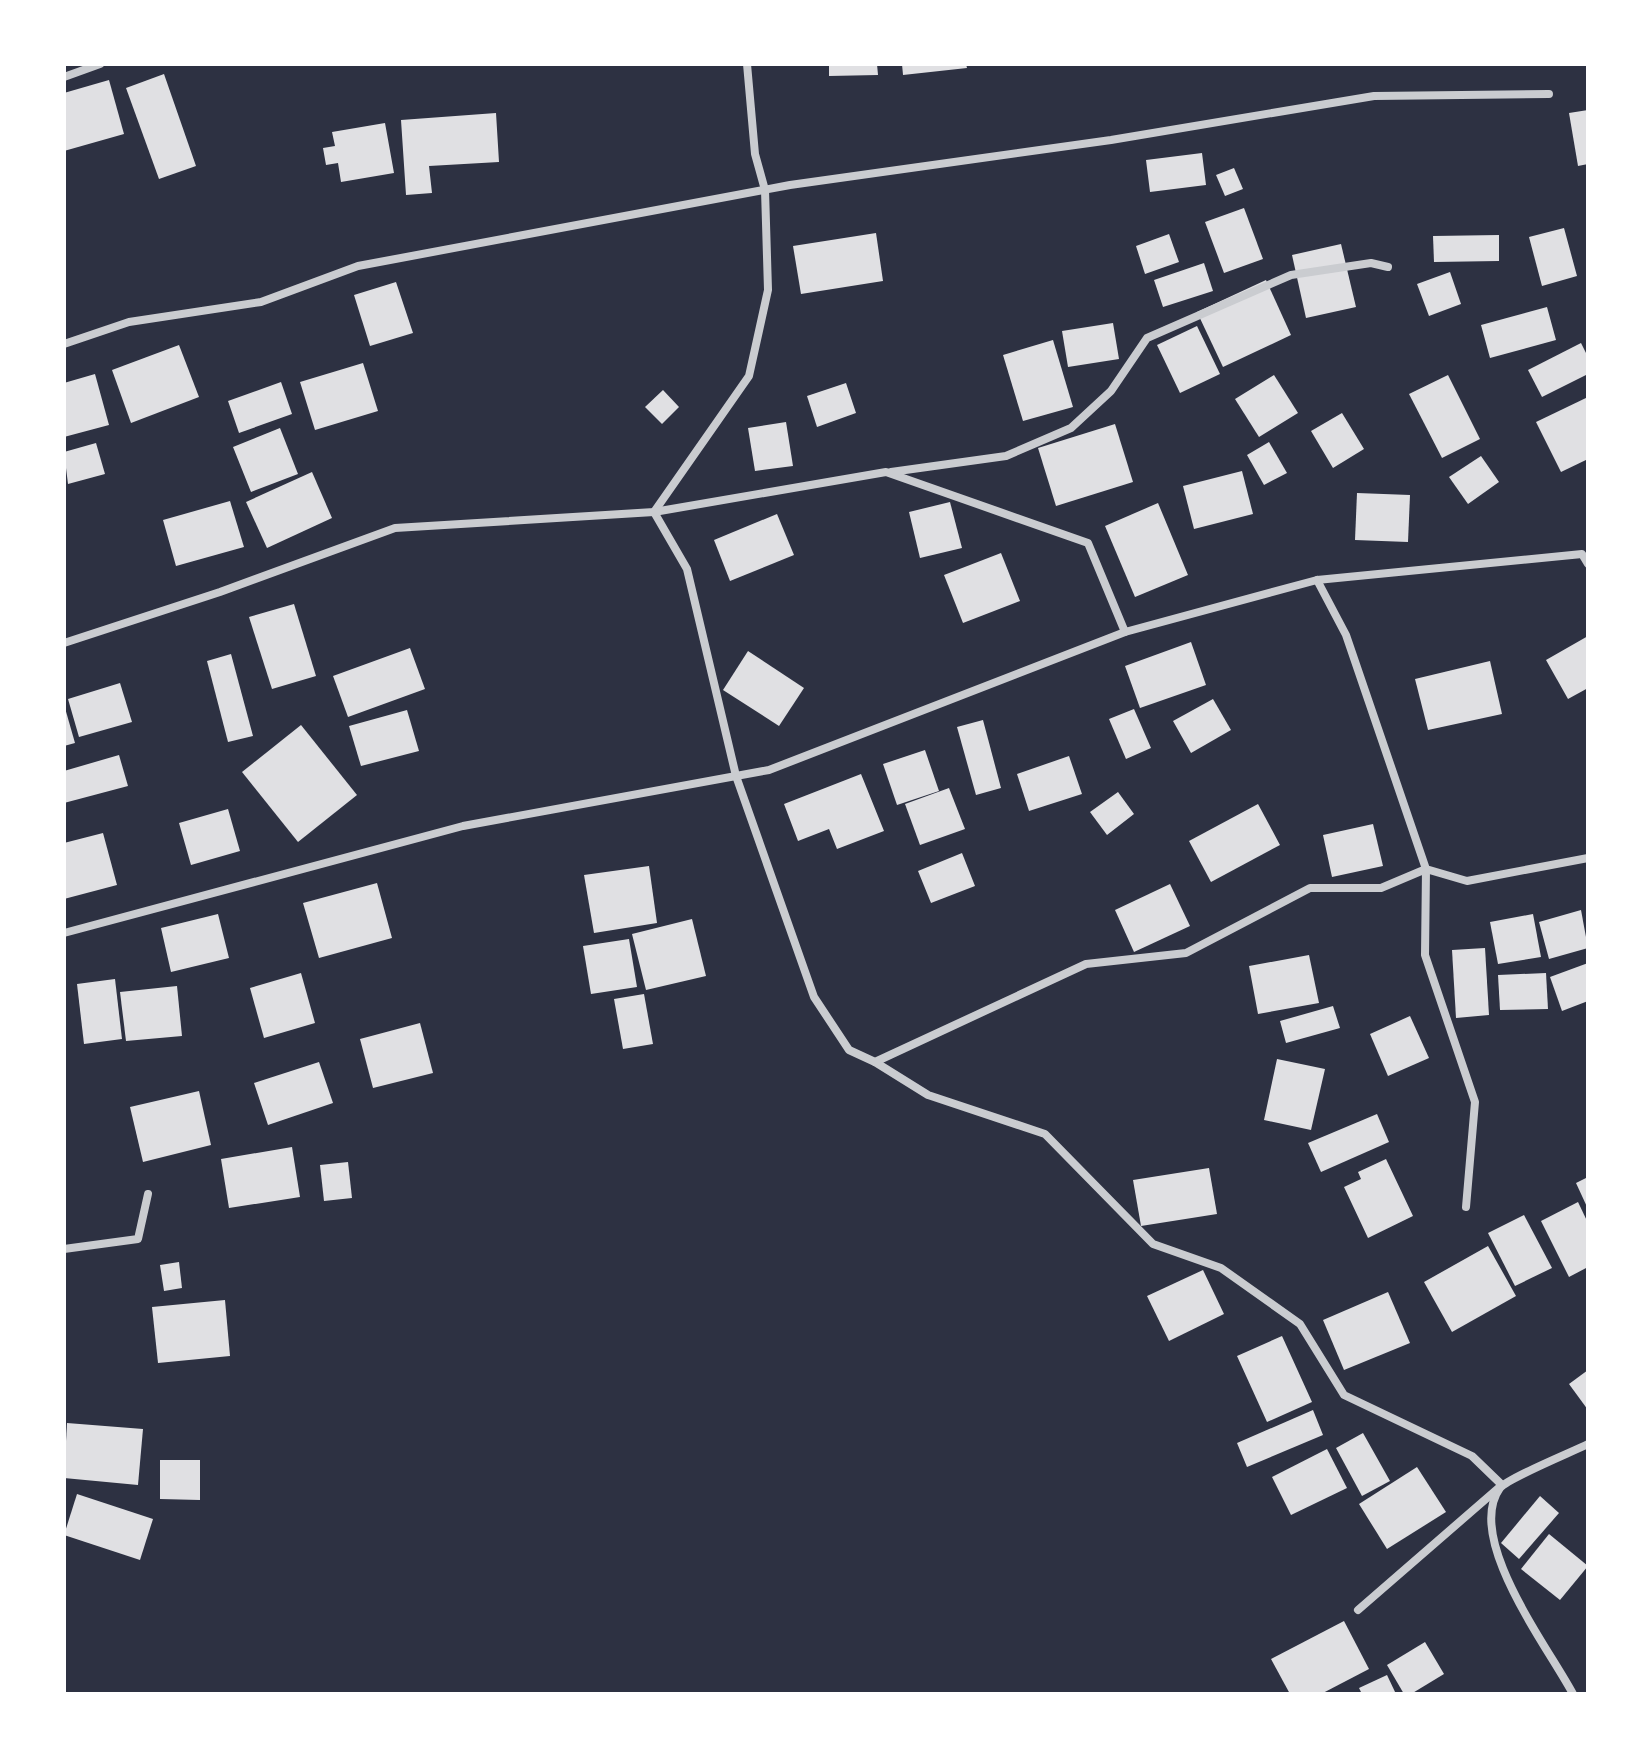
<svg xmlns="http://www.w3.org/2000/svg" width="1652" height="1758" viewBox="0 0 1652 1758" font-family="'Open Sans',sans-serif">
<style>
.building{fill:#e0e0e3}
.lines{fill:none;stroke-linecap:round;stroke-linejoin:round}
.minor{stroke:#caccd0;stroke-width:8}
</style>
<rect width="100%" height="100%" fill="#2d3142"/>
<g class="building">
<path d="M829,64H877L878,75L829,76Z"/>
<path d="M902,64H966L967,68L903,75Z"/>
<path d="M164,74L196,166L159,179L126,88Z"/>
<path d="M109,80L124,134L64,151V93Z"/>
<path d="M1588,110V164L1578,166L1569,113Z"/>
<path d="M496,113L499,162L429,166L432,193L406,195L401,120Z"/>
<path d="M385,123L394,173L341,182L338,163L326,165L323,148L335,146L332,132Z"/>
<path d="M1202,153L1206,185L1150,192L1146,160Z"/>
<path d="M1234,168L1243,189L1225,196L1216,175Z"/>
<path d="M1244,208L1263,259L1224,273L1205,222Z"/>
<path d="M1564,228L1577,276L1542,286L1529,237Z"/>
<path d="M876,233L883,281L801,294L793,246Z"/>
<path d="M1169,234L1179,262L1145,274L1136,246Z"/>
<path d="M1499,235V261L1434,262L1433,236Z"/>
<path d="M1341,244L1356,307L1306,318L1292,255Z"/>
<path d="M1204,263L1213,291L1163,307L1154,280Z"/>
<path d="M1450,272L1461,304L1429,316L1417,284Z"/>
<path d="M1266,280L1291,335L1223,367L1197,312Z"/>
<path d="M396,282L413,333L370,346L354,295Z"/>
<path d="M1547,307L1556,340L1490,358L1481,325Z"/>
<path d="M1113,323L1119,359L1068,367L1062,331Z"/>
<path d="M1197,326L1220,374L1180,393L1157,345Z"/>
<path d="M1053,340L1073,407L1023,421L1003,355Z"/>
<path d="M1581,343L1588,357V374L1542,397L1528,370Z"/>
<path d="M179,345L199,397L131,423L112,370Z"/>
<path d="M363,363L378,411L315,430L300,382Z"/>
<path d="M95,374L109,425L64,437V383Z"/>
<path d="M1274,375L1298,413L1259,437L1235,399Z"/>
<path d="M1448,375L1480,439L1442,458L1409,394Z"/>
<path d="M281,382L292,414L239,433L228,401Z"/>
<path d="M846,383L856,413L817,427L807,396Z"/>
<path d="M663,390L679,407L662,424L645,407Z"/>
<path d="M1588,397V459L1561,472L1536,422Z"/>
<path d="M1342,413L1364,449L1333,468L1311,431Z"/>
<path d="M786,422L793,466L755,471L748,428Z"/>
<path d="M1115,424L1133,482L1056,506L1038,448Z"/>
<path d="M280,428L298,474L251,492L233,447Z"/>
<path d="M1269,442L1287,473L1264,485L1247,455Z"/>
<path d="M96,443L105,474L68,484L64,452Z"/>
<path d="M1481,456L1499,482L1468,504L1449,477Z"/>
<path d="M1242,471L1253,514L1194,529L1183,486Z"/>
<path d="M312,472L332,518L267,548L246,502Z"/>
<path d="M1357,493L1410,495L1408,542L1355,540Z"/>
<path d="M230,501L244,547L176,566L163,520Z"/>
<path d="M950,502L962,548L920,558L909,512Z"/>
<path d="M1158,503L1188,575L1135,597L1105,526Z"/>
<path d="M777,514L794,555L730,581L714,540Z"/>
<path d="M1001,553L1020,601L963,623L944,575Z"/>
<path d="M294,604L316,676L272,689L249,617Z"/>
<path d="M1588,636V688L1568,699L1546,660Z"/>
<path d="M1191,642L1206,685L1140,708L1125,666Z"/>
<path d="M410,648L425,689L348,717L333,676Z"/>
<path d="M748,651L804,688L779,726L723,690Z"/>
<path d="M231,654L253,736L228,742L207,661Z"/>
<path d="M1490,661L1502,714L1428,730L1415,679Z"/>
<path d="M120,683L132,722L79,737L68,699Z"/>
<path d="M1213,699L1231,730L1191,753L1173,721Z"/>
<path d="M65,708L75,743L64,746V709Z"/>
<path d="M1134,709L1151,748L1126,759L1109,719Z"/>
<path d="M407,710L419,751L361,766L349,726Z"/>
<path d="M983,720L1001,788L976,795L957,727Z"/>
<path d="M301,725L357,795L298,842L242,772Z"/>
<path d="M925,750L939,791L897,805L883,764Z"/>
<path d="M119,755L128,786L64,803V771Z"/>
<path d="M1069,756L1082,794L1029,811L1017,774Z"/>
<path d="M861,774L884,831L837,849L829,829L798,841L784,804Z"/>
<path d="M949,788L965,829L920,845L905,804Z"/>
<path d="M1118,792L1134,814L1107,835L1090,812Z"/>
<path d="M1258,804L1280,845L1211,882L1189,841Z"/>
<path d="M228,809L240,851L191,865L179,823Z"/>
<path d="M1373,824L1383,866L1332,877L1323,835Z"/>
<path d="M103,833L117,885L64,899V843Z"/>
<path d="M962,853L975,886L931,903L918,871Z"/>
<path d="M649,866L657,923L594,933L584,875Z"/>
<path d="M377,883L392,938L319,958L303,903Z"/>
<path d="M1170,884L1190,926L1134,952L1115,910Z"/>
<path d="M1581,910L1588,948L1549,959L1539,922Z"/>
<path d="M218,914L229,958L171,972L161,928Z"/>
<path d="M1533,914L1541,957L1498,964L1490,922Z"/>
<path d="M692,919L706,976L646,990L632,934Z"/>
<path d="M629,939L637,987L591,994L583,946Z"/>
<path d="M1485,948L1489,1015L1456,1018L1452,950Z"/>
<path d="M1309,955L1319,1003L1258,1014L1249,966Z"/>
<path d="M1588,963V1001L1562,1011L1550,977Z"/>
<path d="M301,973L315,1023L264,1038L250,988Z"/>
<path d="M1546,973L1548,1009L1500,1010L1498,975Z"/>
<path d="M115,979L122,1039L84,1044L77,984Z"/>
<path d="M177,986L182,1036L126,1041L120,992Z"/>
<path d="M644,994L653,1044L623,1049L614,999Z"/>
<path d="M1333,1006L1340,1028L1286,1043L1280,1021Z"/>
<path d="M1410,1016L1429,1058L1388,1076L1370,1034Z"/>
<path d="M420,1023L433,1073L373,1088L360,1039Z"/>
<path d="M1277,1059L1325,1069L1311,1130L1264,1120Z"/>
<path d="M319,1062L333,1103L268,1125L254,1083Z"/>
<path d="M199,1091L211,1145L143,1162L130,1107Z"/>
<path d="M1377,1114L1389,1142L1321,1172L1308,1143Z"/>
<path d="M292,1147L300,1197L229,1208L221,1159Z"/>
<path d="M1386,1159L1413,1216L1368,1238L1344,1187L1361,1179L1358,1172Z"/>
<path d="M348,1162L352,1198L324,1201L320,1165Z"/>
<path d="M1209,1168L1217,1214L1141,1226L1133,1180Z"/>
<path d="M1588,1177V1209L1576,1183Z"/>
<path d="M1578,1202L1588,1223V1267L1569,1277L1541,1221Z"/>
<path d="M1524,1215L1552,1268L1515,1286L1488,1233Z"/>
<path d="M1488,1246L1516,1296L1452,1332L1424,1282Z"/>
<path d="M179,1262L182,1288L164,1291L160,1265Z"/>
<path d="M1203,1270L1224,1314L1169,1341L1147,1296Z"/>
<path d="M1388,1292L1410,1343L1344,1370L1323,1320Z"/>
<path d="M225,1300L230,1356L158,1363L152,1307Z"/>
<path d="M1282,1336L1312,1402L1267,1422L1237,1356Z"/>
<path d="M1588,1370V1410L1569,1384Z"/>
<path d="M1313,1410L1323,1435L1247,1467L1237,1443Z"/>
<path d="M67,1423L143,1429L138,1485L64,1478Z"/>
<path d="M1363,1433L1390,1481L1362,1496L1336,1448Z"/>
<path d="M1327,1449L1347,1488L1291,1515L1272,1477Z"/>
<path d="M160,1460H200V1500L160,1499Z"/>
<path d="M1417,1467L1446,1512L1387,1549L1359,1504Z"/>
<path d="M77,1494L153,1519L140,1560L64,1535Z"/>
<path d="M1540,1496L1559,1513L1519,1559L1501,1543Z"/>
<path d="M1549,1534L1588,1566L1560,1600L1521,1569Z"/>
<path d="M1344,1621L1369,1669L1321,1694H1290L1271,1659Z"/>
<path d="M1425,1642L1444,1674L1411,1694H1404L1387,1665Z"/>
<path d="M1387,1675L1396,1694H1362L1359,1688Z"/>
</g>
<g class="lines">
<g class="minor">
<path d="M64,77L100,64"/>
<path d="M64,344L129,322L261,302L358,266L790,185L1111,140L1374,96L1549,94"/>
<path d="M891,472L1006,456L1071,428L1111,391L1147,338L1291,275L1371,263L1388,267"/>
<path d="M654,512L687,569L736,776L814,997L849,1050L875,1062L1086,964L1186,953L1310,888H1381L1426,869L1425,955L1475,1102L1466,1207"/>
<path d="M654,512L749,376L768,290L765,190L755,154L747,64"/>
<path d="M1317,580L1346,635L1426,869L1467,881L1588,858"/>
<path d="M64,643L220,592L395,528L654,512L886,472L1088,543L1125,632L1317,580L1582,554L1588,564"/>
<path d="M64,933L463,826L769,770L1125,632"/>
<path d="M875,1062L928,1095L1045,1134L1153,1244L1221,1268L1300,1324L1344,1395L1472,1456L1502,1485L1358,1610"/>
<path d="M64,1249L138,1239L148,1194"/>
<path d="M1573,1694C1548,1647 1464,1538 1500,1488C1508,1478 1572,1452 1588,1444"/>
</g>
</g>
<rect width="1652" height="1758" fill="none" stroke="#ffffff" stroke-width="132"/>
</svg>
